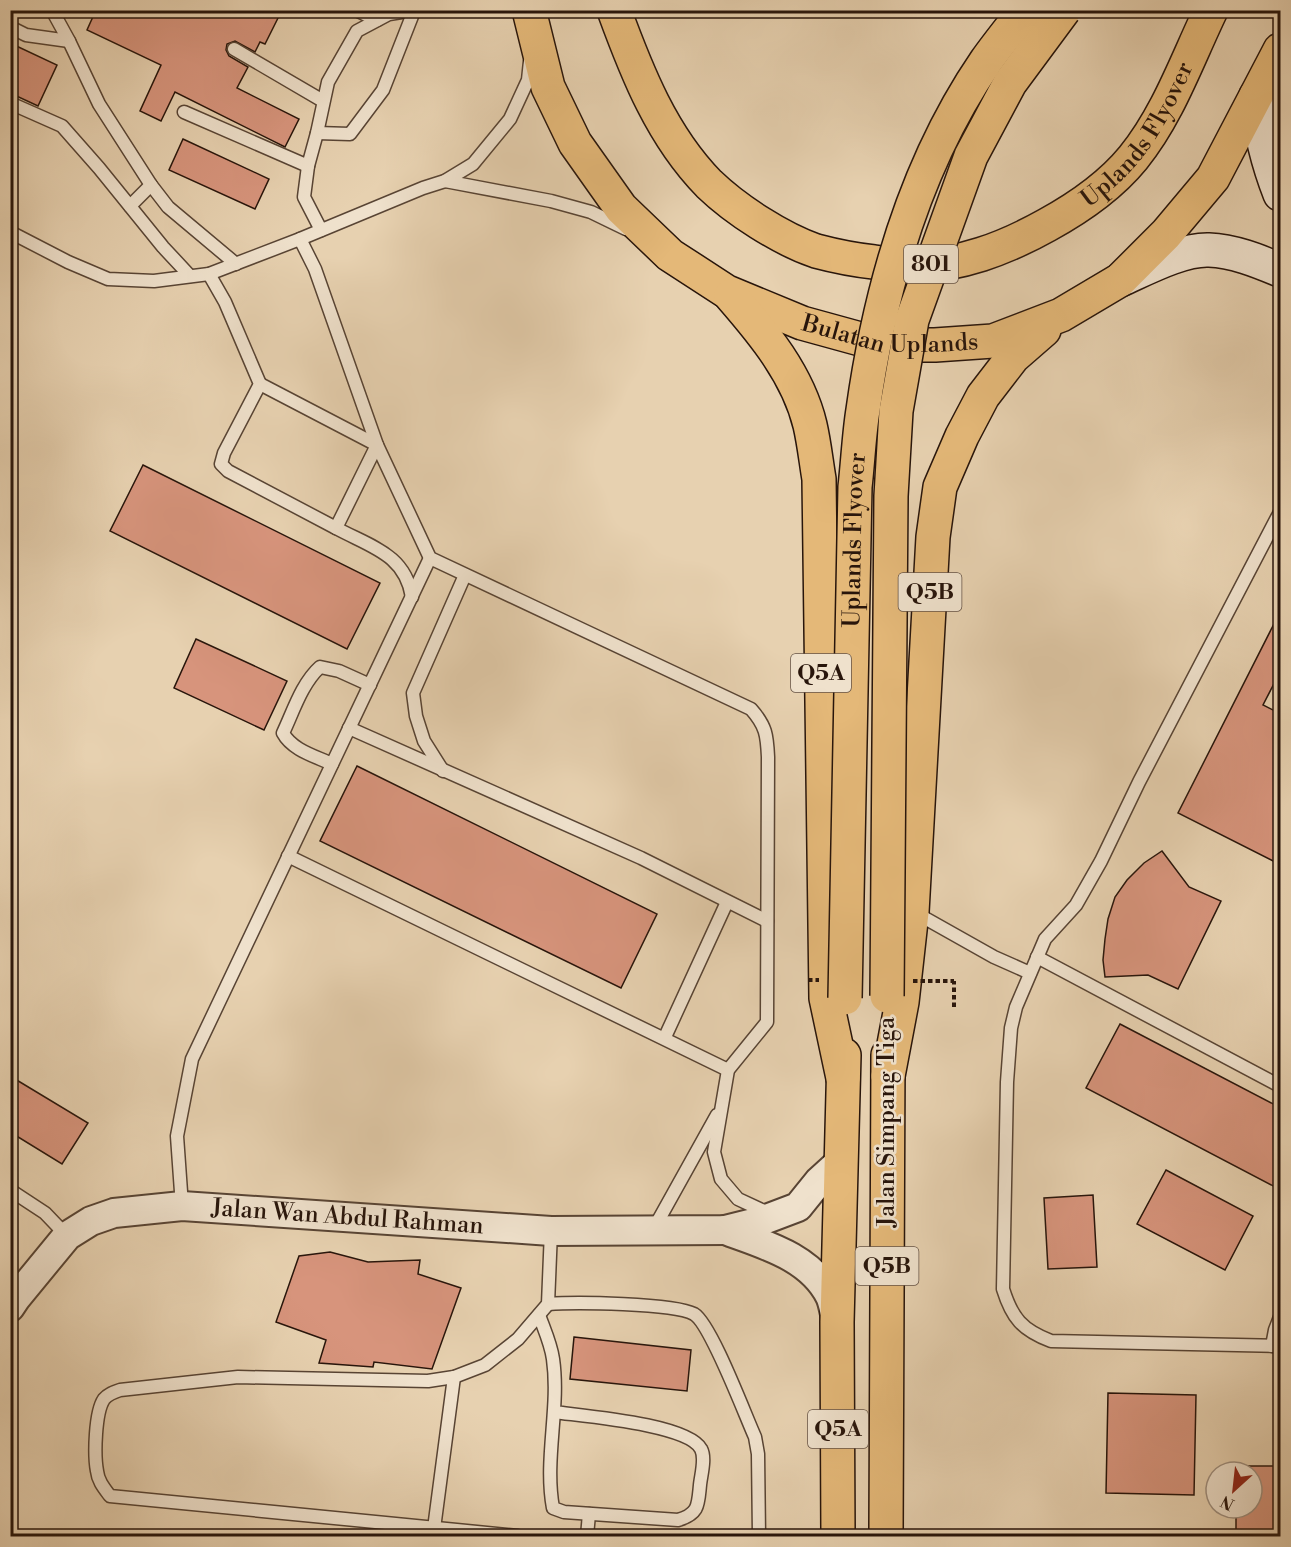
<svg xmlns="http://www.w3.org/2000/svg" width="1291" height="1547" viewBox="0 0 1291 1547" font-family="'Libre Bodoni',serif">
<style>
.building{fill:#d7947c;stroke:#28150b;stroke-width:1.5}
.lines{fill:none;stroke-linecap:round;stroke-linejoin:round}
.service-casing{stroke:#584434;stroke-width:15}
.tertiary-casing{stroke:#584434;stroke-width:32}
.secondary-casing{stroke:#28150b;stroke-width:36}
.primary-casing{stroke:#28150b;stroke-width:36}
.trunk-casing{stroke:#28150b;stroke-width:36}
.path{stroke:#28150b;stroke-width:4;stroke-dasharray:4.5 3;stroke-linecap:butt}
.service{stroke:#efe1cc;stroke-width:12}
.tertiary{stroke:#efe1cc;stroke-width:28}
.secondary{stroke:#efe1cc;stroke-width:33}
.primary{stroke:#e4b878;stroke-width:33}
.trunk{stroke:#e4b878;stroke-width:33}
.primary-bridge-casing{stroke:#28150b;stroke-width:36;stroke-linecap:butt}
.path-bridge{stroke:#28150b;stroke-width:4;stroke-dasharray:4.5 3;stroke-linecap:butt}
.primary-bridge{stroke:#e4b878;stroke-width:33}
.labels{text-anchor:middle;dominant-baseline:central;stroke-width:5;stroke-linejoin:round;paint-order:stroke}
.shield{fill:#efe1cc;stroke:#645245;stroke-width:1.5}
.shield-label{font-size:22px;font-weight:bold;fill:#28150b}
.street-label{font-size:24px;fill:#28150b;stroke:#efe1cc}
</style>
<rect width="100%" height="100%" fill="#e7d1b0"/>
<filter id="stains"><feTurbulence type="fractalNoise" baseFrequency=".00333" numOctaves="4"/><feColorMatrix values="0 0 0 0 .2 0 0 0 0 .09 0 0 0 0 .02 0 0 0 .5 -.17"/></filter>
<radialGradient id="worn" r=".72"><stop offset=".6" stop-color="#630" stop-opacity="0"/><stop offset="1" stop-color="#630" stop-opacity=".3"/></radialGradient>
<g class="building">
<path d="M96,10H282L265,44L260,42L255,52L235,41L227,44L226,50L229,56L248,67L237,88L299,119L285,147L175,92L161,121L140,111L161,65L87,30Z"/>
<path d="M10,43L57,65L38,106L10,93Z"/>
<path d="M183,139L269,179L255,209L169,170Z"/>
<path d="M143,465L380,583L347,649L110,531Z"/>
<path d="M1281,610V670L1263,705L1281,714V865L1178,813Z"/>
<path d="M196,639L287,681L264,730L174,688Z"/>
<path d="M357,766L657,914L621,988L320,841Z"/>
<path d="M1162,851L1189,887L1221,901L1178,989L1148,975L1105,977L1103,960L1105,939L1108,919L1115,897L1127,880L1144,863Z"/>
<path d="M1120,1024L1281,1108V1190L1086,1088Z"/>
<path d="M10,1076L88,1123L62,1164L10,1132Z"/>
<path d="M1166,1170L1253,1216L1225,1270L1137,1224Z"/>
<path d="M1093,1195L1097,1267L1048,1269L1044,1198Z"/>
<path d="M330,1252L368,1262L420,1260L418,1274L461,1288L432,1369L374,1362L373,1367L319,1363L326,1340L276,1322L299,1256Z"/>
<path d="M574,1337L691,1350L687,1391L570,1379Z"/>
<path d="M1108,1393L1196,1395L1194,1495L1106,1493Z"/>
<path d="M1236,1466H1281V1536H1236V1508H1252V1472H1236Z"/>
</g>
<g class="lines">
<g class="service-casing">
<g id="service">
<path d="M52,10L69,41L99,104L151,185L168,207L236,264"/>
<path d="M356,10L377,20"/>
<path d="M10,27L26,35L69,41"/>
<path d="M234,49L323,101"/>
<path d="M10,103L62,126L99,168L163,247L190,276"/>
<path d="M184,112L308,166"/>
<path d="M317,133L350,134L383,90L414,11"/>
<path d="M445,181L551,201L591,212L626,229"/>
<path d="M130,206L151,185"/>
<path d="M321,230L304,197L308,166L317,133L328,82L357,31L389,14L414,10"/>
<path d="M10,232L68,262L108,279L154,281L209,274L300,239L423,188L445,181L473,164L510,119L528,80L530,61"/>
<path d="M209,274L225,302L260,384L224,453L221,464L228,471L336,528L377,445L315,269L300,239"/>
<path d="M260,384L377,445L430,558L751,709C766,726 767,735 768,757L767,1022L728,1070L714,1152L721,1179L738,1199L768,1213"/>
<path d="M1280,512L1139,782L1101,861L1076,905L1045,939L1016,1007L1011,1028L1007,1082L1003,1289C1012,1318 1022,1330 1051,1341L1280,1346"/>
<path d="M336,528C371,547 405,554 412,597"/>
<path d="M349,728L641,858L767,921"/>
<path d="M332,764C315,756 292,750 283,733C293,712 302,683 320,667L339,671L370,685"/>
<path d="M443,771L424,741L416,716L413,693L465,575"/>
<path d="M288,856L728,1070"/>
<path d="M914,912L994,957L1030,973"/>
<path d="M1037,957L1280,1086"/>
<path d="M665,1037L727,902"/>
<path d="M10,1190L45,1213L67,1236"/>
<path d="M182,1206L177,1136L192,1059L430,558"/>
<path d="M653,1230L717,1115"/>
<path d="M548,1304C575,1302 673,1303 694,1314C711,1324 745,1415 755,1437L758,1454L759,1536"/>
<path d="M539,1315C544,1329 551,1344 553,1359C560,1408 544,1459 553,1508L564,1512L678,1520C699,1514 698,1505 700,1485C701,1475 706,1458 701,1449C688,1424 582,1416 554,1412"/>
<path d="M1272,1346L1275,1330L1280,1317"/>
<path d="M433,1536L454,1377"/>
<path d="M518,1536L110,1496C104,1488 98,1481 97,1471C94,1455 95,1412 104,1399C108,1394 114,1392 120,1390L238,1377L428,1381L454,1377L485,1365L518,1339L548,1304L551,1231"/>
<path d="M587,1536L589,1514"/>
</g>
</g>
<g class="tertiary-casing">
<g id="tertiary">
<path d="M725,1230C762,1244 810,1256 830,1296C833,1302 834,1311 836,1318"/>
<path id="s1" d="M10,1307L16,1298L67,1236L91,1221L114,1213L182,1206L551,1231L725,1230L761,1221L798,1207L819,1181L841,1161"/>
</g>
</g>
<g class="secondary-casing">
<g id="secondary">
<path d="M1256,96C1260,131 1267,161 1280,194"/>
<path d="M1120,280C1145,269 1182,249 1209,250C1234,251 1258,261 1280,270"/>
</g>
</g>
<g class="primary-casing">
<g id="primary">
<path id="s2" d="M529,10L548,87L575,143L621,208L670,255L727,292L802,323L882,345H935L993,341L1061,315L1120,280L1166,234L1213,178L1280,50"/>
<path d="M731,296C764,334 798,375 810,425C814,442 816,461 819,479L826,998L843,1078"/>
<path d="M888,1076L902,1002L912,912L933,537L940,487L962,436L983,396L1013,357L1044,330"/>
<path d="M838,1536L837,1322L844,1055"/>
<path d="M886,1536L888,1055"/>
</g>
</g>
<g class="trunk-casing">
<g id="trunk">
<path id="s3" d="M614,10C637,73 662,136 709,184C736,210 781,239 816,251C835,256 855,260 874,262C886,264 899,268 910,267C961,265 1004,249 1047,225C1078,208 1110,186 1133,158C1168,115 1187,60 1211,10"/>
</g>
</g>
<path class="path" d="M954,1007V981"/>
<use href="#service" class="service"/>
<use href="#tertiary" class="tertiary"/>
<use href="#secondary" class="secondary"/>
<use href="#primary" class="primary"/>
<use href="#trunk" class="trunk"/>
<g class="primary-bridge-casing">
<g id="primary-bridge">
<path d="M887,996L891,496L896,411L912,320L971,156L1010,83L1064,10"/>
<path id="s4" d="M845,998L855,487C858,461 859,435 863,410C880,289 916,163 986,61C998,44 1012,27 1025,10"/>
</g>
</g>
<g class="path-bridge">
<path d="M808,980H819"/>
<path d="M913,981H954"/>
</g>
<use href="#primary-bridge" class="primary-bridge"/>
</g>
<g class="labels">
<g class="shield">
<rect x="904" y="245" width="54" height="38" rx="4.5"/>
<rect x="898.5" y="573" width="63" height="38" rx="4.5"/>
<rect x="791" y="654" width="60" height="38" rx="4.5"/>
<rect x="855.5" y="1247" width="63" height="38" rx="4.5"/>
<rect x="808" y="1410" width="60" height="38" rx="4.5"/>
</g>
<g class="shield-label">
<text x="931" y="264">801</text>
<text x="930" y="592">Q5B</text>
<text x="821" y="673">Q5A</text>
<text x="887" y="1266">Q5B</text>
<text x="838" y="1429">Q5A</text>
</g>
<g class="street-label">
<text stroke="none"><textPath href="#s3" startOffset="698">Uplands Flyover</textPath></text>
<text stroke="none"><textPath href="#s2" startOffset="528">Bulatan Uplands</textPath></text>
<text stroke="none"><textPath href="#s4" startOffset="458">Uplands Flyover</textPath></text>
<text transform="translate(887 1122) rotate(-90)">Jalan Simpang Tiga</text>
<text stroke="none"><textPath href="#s1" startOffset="378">Jalan Wan Abdul Rahman</textPath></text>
</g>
</g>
<rect width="1291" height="1547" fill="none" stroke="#e7d1b0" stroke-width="36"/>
<rect x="12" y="12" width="1267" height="1523" fill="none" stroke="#28150b" stroke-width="3"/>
<rect x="18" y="18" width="1255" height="1511" fill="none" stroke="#28150b" stroke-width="1.5"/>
<g transform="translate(1234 1490) rotate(207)"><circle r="28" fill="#efe1cc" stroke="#9f8f7f" stroke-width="1.5"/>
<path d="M0-4.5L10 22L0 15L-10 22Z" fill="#8f2418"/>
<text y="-9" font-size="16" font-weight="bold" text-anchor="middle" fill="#28150b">N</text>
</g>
<rect width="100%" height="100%" filter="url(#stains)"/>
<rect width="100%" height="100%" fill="url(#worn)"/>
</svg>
